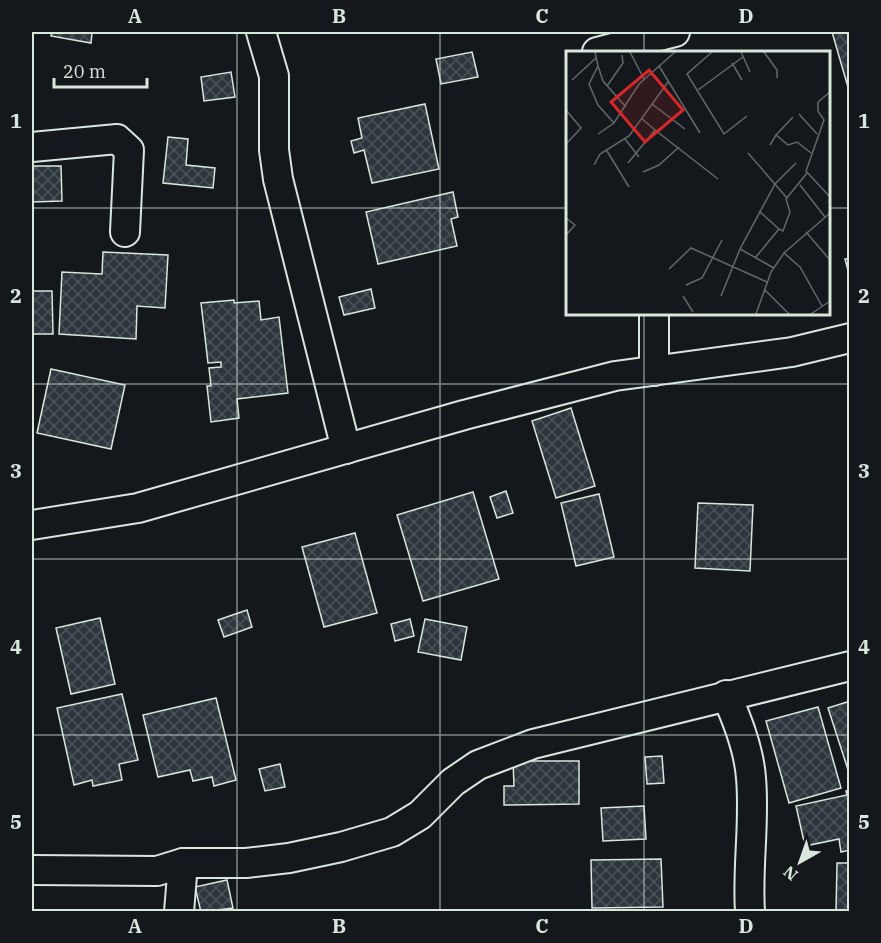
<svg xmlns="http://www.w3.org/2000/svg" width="881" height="943" viewBox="0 0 881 943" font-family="'IBM Plex Serif',serif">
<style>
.building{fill:url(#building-cross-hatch);stroke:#d8e6dc;stroke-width:1.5}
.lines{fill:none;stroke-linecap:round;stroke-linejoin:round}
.street-casing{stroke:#d8e6dc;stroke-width:32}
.street{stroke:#14181c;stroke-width:28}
.grid{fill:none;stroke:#d8e6dc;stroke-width:1.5;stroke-opacity:0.55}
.inset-road{fill:none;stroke:#626a69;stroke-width:1.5}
.view{fill:#d62828;fill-opacity:0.15;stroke:#d62828;stroke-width:3}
.inset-edge{fill:none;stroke:#d8e6dc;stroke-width:3}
.neatline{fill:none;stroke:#d8e6dc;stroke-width:2}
.grid-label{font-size:20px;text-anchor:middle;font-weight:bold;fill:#d8e6dc}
</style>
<defs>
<pattern id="building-cross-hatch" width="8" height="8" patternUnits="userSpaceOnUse" patternTransform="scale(1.5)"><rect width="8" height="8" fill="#2c363c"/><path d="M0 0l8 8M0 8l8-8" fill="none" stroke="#4a5358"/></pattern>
</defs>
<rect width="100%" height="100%" fill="#14181c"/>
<g class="building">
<path d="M52,32H92L91,43L51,36Z"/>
<path d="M832,32H850V94Z"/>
<path d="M472,52L478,77L441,84L436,59Z"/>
<path d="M231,72L235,97L204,101L201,77Z"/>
<path d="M425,104L439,169L372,183L364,150L354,153L351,141L362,138L358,118Z"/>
<path d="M168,137L188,139L186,165L215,168L213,188L163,183Z"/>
<path d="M32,166H61L62,201L32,202Z"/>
<path d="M453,192L458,217L451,219L457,246L378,264L366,212Z"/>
<path d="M103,252L168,255L165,308L137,306L136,339L59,334L62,272L102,274Z"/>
<path d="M850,258V278L845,259Z"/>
<path d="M371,289L375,308L344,315L339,297Z"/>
<path d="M32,291H52L53,334H32Z"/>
<path d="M234,300V303L259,301L261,320L279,317L288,393L237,399L239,418L211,422L207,386H211L209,368L221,367V362L208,363L201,303Z"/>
<path d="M51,369L125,385L111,449L37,433Z"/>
<path d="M571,408L595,486L556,498L532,421Z"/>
<path d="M506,491L513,513L497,518L490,497Z"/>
<path d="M473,492L499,579L423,601L397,515Z"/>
<path d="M599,494L614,557L576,566L561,503Z"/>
<path d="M698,503L753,505L750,571L695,568Z"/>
<path d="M355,533L377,613L324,627L302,547Z"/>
<path d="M247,610L252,627L224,637L218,620Z"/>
<path d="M100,618L115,684L71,694L56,628Z"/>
<path d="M410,619L414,636L395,641L391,624Z"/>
<path d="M425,619L467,627L461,660L418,652Z"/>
<path d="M122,694L138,760L119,764L122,780L93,786L92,780L74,785L57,708Z"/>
<path d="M216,698L236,780L214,786L212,777L193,781L190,770L158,777L143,715Z"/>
<path d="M850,701V776L828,708Z"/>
<path d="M818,707L841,788L789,803L766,721Z"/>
<path d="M662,756L664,783L647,784L645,757Z"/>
<path d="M513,761H579V804L504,805V786H514Z"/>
<path d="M280,764L285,787L265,791L259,769Z"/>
<path d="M850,790V850L841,852L839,839L805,846L796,806L847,795L846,791Z"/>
<path d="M644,806L646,839L603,841L601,808Z"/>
<path d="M661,859L663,907L592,908L591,860Z"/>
<path d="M837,863H850V912H836Z"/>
<path d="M227,880L233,908L201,912L195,887Z"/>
</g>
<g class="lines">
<g class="street-casing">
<g id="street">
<path d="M261,32L274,76V150L278,179L346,449"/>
<path d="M597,52L675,32"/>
<path d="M32,147L117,139L129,150L125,232"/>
<path d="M654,314V371"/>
<path d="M32,525L138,508L464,415L615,376L792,352L850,338"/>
<path d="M726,695C738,721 749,750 751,778C755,823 747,867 750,912"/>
<path d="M32,870L157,871L183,863H246L289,858L341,847L392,832L420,815L453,782L478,765L533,744L850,666"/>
<path d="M179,912L183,863"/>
</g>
</g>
<use href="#street" class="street"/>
</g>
<path class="grid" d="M237,32V912M440,32V912M644,32V52M32,208H568M828,208H850M644,314V912M32,384H850M32,559H850M32,735H850"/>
<g transform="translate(566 51)">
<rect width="264" height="264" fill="#14181c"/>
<path class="inset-road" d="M29,1L32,15L23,33L32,54L48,72M64,1L78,28M146,1L121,23L158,83L181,65M175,1L184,21M198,1L211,19V27M166,12L176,29M32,15L37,30L60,56M93,15L134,82M6,29L30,7M41,35L57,12L56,4M132,39L177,6M264,41L252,51V60L258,69L240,120L264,146M86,53L119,78M0,59L15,77L0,93M233,63L251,83M89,79L152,128M32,83L48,72L73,33L109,1M210,84L227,66M59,88L73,106M204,94L210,84L222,94L231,91L245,102M41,100L63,136M182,102L221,147M62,112L89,79L75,67M28,114L34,103L63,85L102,31M77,121L93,114L113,96M234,134L259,166M193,160L213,178M0,167L9,174L0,184M240,181L264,209M218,202L234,216L256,255M189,207L213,178L217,180L224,161L220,148L241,122M208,217L174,198L209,133L230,112M103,218L125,197L201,231M120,234L136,227L156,189M198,238L223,263M117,245L127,261M155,245L174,198M190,263L205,221L218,202L264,162M245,263L264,250"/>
<path class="view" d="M83,19L117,59L79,91L45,51Z"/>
<rect width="264" height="264" class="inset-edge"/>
</g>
<rect width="881" height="943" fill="none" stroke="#14181c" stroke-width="66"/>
<g transform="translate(800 862) rotate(220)" stroke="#14181c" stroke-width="4.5" paint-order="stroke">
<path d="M0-4.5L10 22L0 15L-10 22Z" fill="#d8e6dc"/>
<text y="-9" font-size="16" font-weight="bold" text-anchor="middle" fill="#d8e6dc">N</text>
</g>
<path d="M54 78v9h93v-9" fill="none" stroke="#d8e6dc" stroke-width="3"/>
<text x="63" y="78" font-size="18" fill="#d8e6dc" stroke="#14181c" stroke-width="4.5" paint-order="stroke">20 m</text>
<rect x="33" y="33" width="815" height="877" class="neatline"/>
<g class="grid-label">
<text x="135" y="23">A</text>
<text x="339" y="23">B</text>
<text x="542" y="23">C</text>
<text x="746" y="23">D</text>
<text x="16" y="128">1</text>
<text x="864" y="128">1</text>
<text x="16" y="303">2</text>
<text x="864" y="303">2</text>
<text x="16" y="478">3</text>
<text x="864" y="478">3</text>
<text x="16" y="654">4</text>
<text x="864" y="654">4</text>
<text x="16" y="829">5</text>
<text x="864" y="829">5</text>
<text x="135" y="933">A</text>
<text x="339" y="933">B</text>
<text x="542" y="933">C</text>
<text x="746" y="933">D</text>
</g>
</svg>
